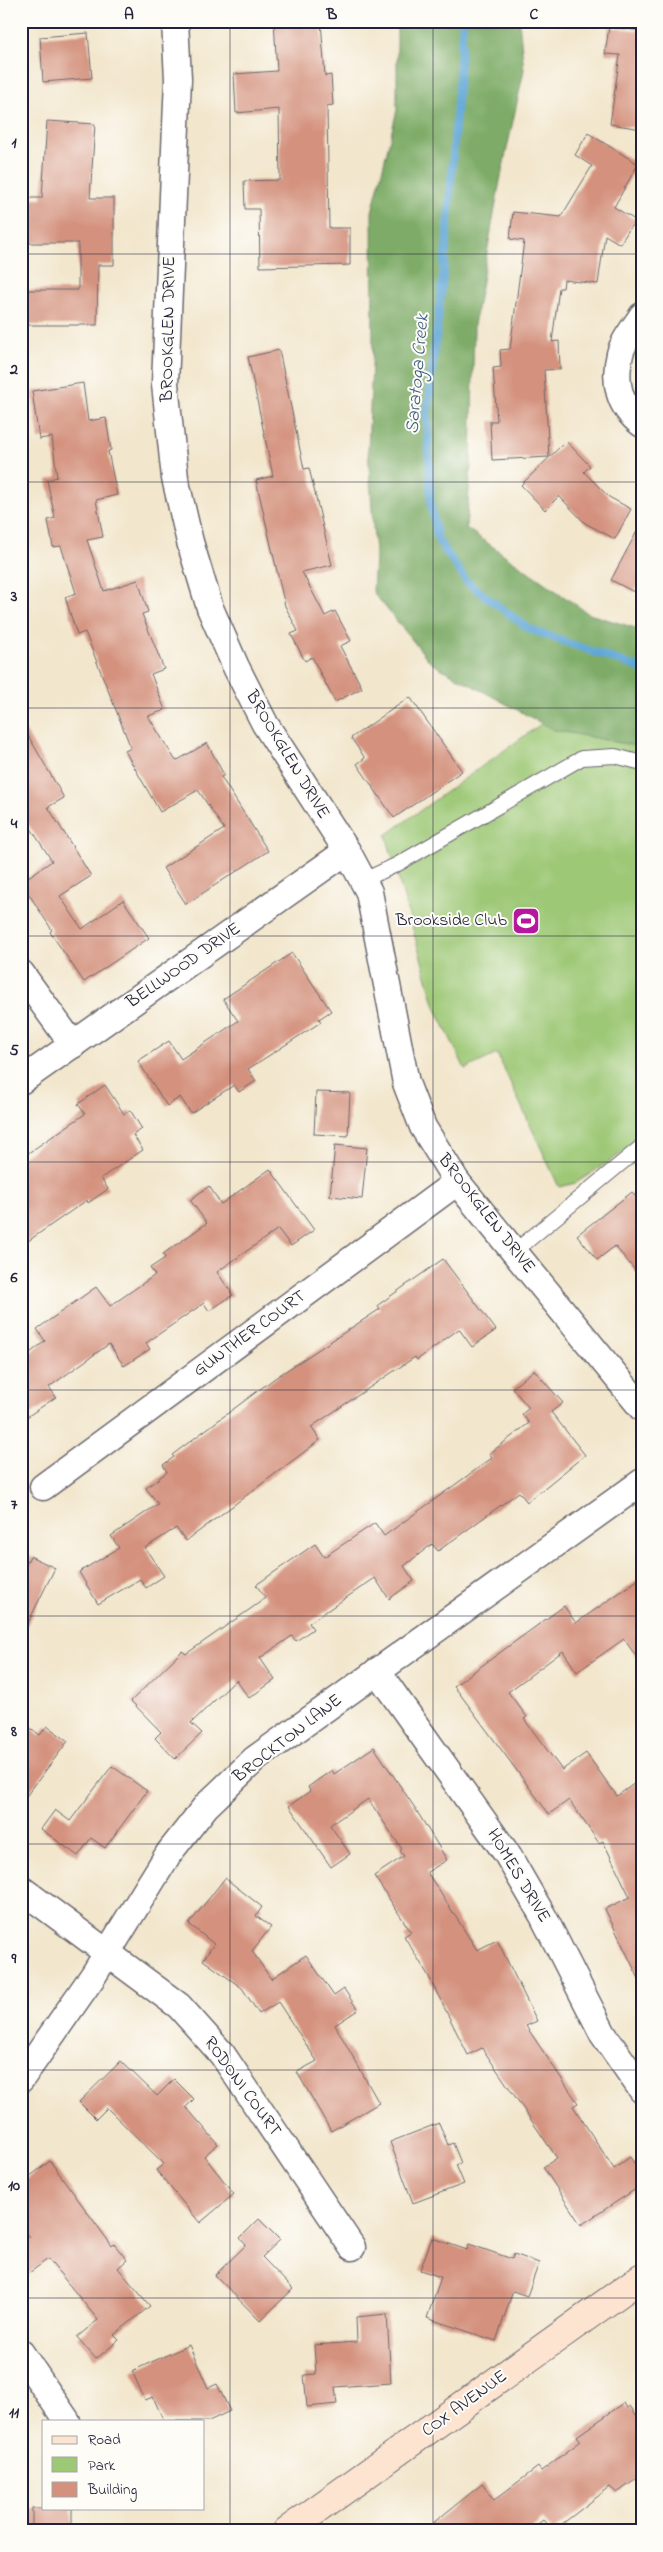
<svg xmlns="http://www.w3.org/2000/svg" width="663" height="2552" viewBox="0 0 663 2552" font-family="'Indie Flower',sans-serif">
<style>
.green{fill:#9dc876;stroke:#607558}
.forest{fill:#7eac67;stroke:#506751}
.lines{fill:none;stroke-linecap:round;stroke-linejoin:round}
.stream{stroke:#5fa6d6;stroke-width:8}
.building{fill:#d4927e}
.service-casing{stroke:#6b676e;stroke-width:16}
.minor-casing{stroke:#6b676e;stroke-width:29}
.secondary-casing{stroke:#6b676e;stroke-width:30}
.service{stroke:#fff;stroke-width:14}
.minor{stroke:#fff;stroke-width:26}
.secondary{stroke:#fde4d1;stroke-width:28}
.grid{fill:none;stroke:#22223b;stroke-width:1;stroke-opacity:0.55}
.labels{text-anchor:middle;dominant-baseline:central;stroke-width:4;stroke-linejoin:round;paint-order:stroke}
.street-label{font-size:18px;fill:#22223b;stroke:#fdfcf7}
.poi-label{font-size:18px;fill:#22223b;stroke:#fdfcf7;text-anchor:end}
.water-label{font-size:19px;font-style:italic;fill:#3d5d81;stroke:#fdfcf7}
.neatline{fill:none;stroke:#22223b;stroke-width:2}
.grid-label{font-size:16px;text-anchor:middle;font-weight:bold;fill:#22223b}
</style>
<rect width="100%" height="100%" fill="#fdfcf7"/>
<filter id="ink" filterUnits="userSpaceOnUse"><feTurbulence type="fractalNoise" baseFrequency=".02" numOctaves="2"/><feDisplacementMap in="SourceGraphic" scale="10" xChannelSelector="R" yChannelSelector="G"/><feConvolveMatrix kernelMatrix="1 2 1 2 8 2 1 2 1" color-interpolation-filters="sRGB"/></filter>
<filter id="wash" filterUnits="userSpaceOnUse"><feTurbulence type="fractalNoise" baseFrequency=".0096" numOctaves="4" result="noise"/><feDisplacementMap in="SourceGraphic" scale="20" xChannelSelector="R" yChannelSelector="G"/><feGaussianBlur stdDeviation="1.12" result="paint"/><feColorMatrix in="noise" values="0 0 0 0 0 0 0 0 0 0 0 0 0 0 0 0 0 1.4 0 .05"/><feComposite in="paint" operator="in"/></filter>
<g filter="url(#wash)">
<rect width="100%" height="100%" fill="#f2e6cc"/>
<path class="green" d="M548,719L642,741V1140L576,1183L559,1187L497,1054L465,1069L435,1007L386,835Z"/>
<path class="forest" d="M397,21H519L524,70L500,181L474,325L471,465L466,528L589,614L642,630V747L554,730L431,663L373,592L375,555L368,450L373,344L372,212L397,110Z"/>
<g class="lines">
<path class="stream" d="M463,21L446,249L427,418L431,506L438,540L467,582L529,629L642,669"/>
</g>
<g id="blocks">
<g class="building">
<path d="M274,21H321L325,76L331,75L333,105L327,106L329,228H350V265L260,267L259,209H245L244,181L280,180L279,109L236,113L234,74L277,71Z"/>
<path d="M609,27L642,31V129L610,124L620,55L605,54Z"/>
<path d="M88,33L92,78L43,82L40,37Z"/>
<path d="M47,121L95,124L90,198H114V265H98L97,325H24V290H78V243H21V198H42Z"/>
<path d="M588,133L638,164L614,207L635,220L620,244L605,235L598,284L564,280L563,288H559L552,342L559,341L560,369L544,370L549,457L492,460L490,421H497L493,368L501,367L500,350L510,349L524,241L510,239L513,212L561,217L592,166L575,155Z"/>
<path d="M279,350L304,469L309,468L332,565L302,572L325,616L335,611L351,641L340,646L362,688L335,702L312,657L305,661L291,634L298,631L285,606L256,480L273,476L248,357Z"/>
<path d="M83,383L88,421L106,418L111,450L108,451L117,495L96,500L103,537L87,540L104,591L138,580L148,612L142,614L164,669L151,674L165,710L148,716L176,761L207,743L224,775L221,777L268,851L186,904L163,868L224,829L198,790L160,812L125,751L131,748L85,632L77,635L65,597L76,593L61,546L53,547L48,520L55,518L47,480L57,477L52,437L39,439L32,391Z"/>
<path d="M566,441L590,466L584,472L609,497L631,509L615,539L585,523L559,496L545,510L521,485Z"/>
<path d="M642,522V580L634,592L611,580Z"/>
<path d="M410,697L462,771L394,818L357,764L365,758L351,738Z"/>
<path d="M21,723L64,798L48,807L91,876L60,896L82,929L123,900L149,938L84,982L50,932L52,930L21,882L52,861L21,813Z"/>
<path d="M292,953L331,1011L319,1019L321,1022L248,1069L256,1081L239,1092L234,1085L191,1113L180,1097L167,1106L138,1061L169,1041L181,1059L238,1021L223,999Z"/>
<path d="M105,1085L124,1114L130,1110L142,1129L133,1135L143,1150L101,1178L108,1189L88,1203L87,1200L21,1246V1158L85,1114L78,1104Z"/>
<path d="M316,1092L350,1093L348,1136L314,1134Z"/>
<path d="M335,1145L367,1148L362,1199L330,1196Z"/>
<path d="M270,1169L314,1230L291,1246L278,1229L217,1272L233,1295L209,1311L204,1303L146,1343L150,1349L124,1366L109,1344L49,1387L56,1397L21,1421V1360L45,1341L37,1329L96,1287L110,1306L155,1275L150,1268L165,1258L163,1254L207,1223L190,1200L209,1186L221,1204Z"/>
<path d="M632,1192L642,1204V1279L615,1246L597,1260L577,1235Z"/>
<path d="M443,1259L496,1330L472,1347L459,1329L417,1360L415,1357L311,1427L320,1440L186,1541L176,1528L145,1548L164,1576L146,1588L140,1579L98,1604L79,1572L119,1548L111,1536L158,1504L146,1488L167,1472L163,1465L174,1457L172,1455L275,1378L380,1309L378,1305Z"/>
<path d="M534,1370L563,1403L551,1412L585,1455L527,1502L519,1492L438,1551L432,1544L404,1566L414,1581L389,1599L375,1578L309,1623L313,1629L296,1641L292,1636L260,1658L275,1680L249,1698L236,1680L191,1723L202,1733L175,1759L155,1738L161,1732L131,1701L182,1651L186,1654L266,1598L256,1585L276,1571L315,1544L324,1557L375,1523L384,1536L492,1458L489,1454L529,1423L522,1414L529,1408L512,1388Z"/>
<path d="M30,1556L55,1568L21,1637V1575Z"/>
<path d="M642,1577V1665L624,1639L577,1672L563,1651L508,1692L527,1717L524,1719L562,1770L586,1753L617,1796L642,1778V1985L605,1909L630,1897L603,1841L599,1843L569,1800L549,1814L454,1686L564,1606L576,1623Z"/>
<path d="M21,1721L40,1735L47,1726L68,1741L21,1803Z"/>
<path d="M374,1747L413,1805L447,1860L427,1872L477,1950L497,1940L537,2021L526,2026L578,2103L573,2106L614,2169L630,2157L642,2175V2185L581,2225L543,2167L557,2158L482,2048L468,2055L428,1975L404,1936L411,1932L374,1876L404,1856L400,1851L402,1849L368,1799L330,1825L350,1854L331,1867L289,1806L310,1791L308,1787L332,1770L334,1774Z"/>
<path d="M112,1766L147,1791L105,1848L91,1838L78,1856L41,1829L55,1810L70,1821Z"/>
<path d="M225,1878L262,1907L256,1916L271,1927L252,1951L271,1979L306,1955L334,1996L344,1989L358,2010L335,2025L379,2103L331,2131L297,2072L317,2061L278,2002L259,2014L242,1988L203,1960L214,1944L189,1924Z"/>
<path d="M121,2061L157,2096L174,2079L194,2099L186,2107L218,2144L204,2156L234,2194L200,2223L156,2170L164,2164L107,2108L96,2119L79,2102Z"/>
<path d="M439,2123L448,2145L453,2143L461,2163L456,2165L464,2184L413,2203L390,2142Z"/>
<path d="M50,2161L112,2246L114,2244L127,2260L118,2268L150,2306L114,2335L119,2340L96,2359L77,2337L98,2320L48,2259L21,2279V2244L29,2237L21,2227V2183Z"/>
<path d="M259,2219L280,2240L262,2257L293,2289L260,2321L215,2275L246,2245L240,2238Z"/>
<path d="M432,2238L467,2250L469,2244L512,2259L514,2254L539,2263L527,2296L513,2291L496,2341L427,2318L441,2277L420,2270Z"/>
<path d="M387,2314L391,2383L335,2387L337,2404L307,2407L304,2375L316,2374L314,2345L357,2342L356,2317Z"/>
<path d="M189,2345L208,2388L217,2384L230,2411L209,2421H164L153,2397L145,2400L132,2371Z"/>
<path d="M624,2403L627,2408L630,2406L642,2423V2475L617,2493L610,2487L553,2531L543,2520L529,2531H423L482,2484L494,2500L538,2467L541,2471L581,2441L577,2436Z"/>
<rect x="32" y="2508" width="40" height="23"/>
</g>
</g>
</g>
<g filter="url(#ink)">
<use href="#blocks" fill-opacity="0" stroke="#6b676e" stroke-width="1"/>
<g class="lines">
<g class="service-casing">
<g id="service">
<path d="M364,880L398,864L582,758L615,756L642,763"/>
<path d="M514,1252L642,1146"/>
</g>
</g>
<g class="minor-casing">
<g id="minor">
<path d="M175,21L178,79L165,384L175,478L190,542L210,608L236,667L265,724L347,851L369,892L406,1083L423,1127L457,1182L642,1408"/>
<path d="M642,316C635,327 623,341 620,354C613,382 619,407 642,424"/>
<path d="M21,973L73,1045"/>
<path d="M21,1081L347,851"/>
<path d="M43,1487L457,1182"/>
<path d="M377,1671L507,1854L543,1916L603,2034L642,2090"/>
<path d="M21,1889L179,2006L222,2054L352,2247"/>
<path d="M21,2079L93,1976L169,1853L206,1806L255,1759L642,1482"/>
<path d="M21,2353L67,2421"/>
</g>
</g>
<g class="secondary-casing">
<path id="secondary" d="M287,2531L642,2277"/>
</g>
<use href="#service" class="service"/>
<use href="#minor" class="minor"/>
<use href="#secondary" class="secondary"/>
</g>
</g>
<path class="grid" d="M230,21V2531M433,21V2531M21,254H642M21,482H642M21,708H642M21,936H642M21,1162H642M21,1390H642M21,1616H642M21,1844H642M21,2070H642M21,2298H642"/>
<defs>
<g id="stadium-square" transform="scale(1.4375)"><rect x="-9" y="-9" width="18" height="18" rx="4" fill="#b5179e" stroke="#fdfcf7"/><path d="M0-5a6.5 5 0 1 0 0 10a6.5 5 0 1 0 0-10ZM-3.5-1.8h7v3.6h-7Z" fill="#fff"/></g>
</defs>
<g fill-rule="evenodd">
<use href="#stadium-square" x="526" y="921"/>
</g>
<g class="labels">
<g class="street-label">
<text transform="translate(169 329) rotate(-89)">BROOKGLEN DRIVE</text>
<text transform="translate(287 755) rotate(59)">BROOKGLEN DRIVE</text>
<text transform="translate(184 966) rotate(-35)">BELLWOOD DRIVE</text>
<text transform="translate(486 1214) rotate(52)">BROOKGLEN DRIVE</text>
<text transform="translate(250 1334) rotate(-36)">GUNTHER COURT</text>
<text transform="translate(288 1739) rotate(-38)">BROCKTON LANE</text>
<text transform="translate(518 1876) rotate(59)">HOMES DRIVE</text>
<text transform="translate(242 2087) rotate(54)">RODONI COURT</text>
<text transform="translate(465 2404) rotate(-36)">COX AVENUE</text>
</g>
<g class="poi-label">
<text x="507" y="921">Brookside Club</text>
</g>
<g class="water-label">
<text transform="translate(418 374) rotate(-85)">Saratoga Creek</text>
</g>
</g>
<rect width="663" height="2552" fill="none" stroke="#fdfcf7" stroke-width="55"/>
<rect x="42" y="2420" width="162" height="90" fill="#fdfcf7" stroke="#a5a5ac"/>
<rect x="52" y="2436" width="25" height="8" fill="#fde4d1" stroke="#a5a5ac"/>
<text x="88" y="2444" font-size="15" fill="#22223b">Road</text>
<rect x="52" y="2457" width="25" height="15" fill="#9dc876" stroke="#a5a5ac"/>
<text x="88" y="2470" font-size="15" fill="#22223b">Park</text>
<rect x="52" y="2482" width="25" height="15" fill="#d4927e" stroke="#a5a5ac"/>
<text x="88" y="2494" font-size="15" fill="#22223b">Building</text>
<rect x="28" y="28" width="608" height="2496" class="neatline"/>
<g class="grid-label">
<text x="129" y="19">A</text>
<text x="332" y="19">B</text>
<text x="534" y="19">C</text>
<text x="14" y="147">1</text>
<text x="14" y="374">2</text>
<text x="14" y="601">3</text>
<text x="14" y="828">4</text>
<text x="14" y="1055">5</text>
<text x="14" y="1282">6</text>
<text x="14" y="1509">7</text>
<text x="14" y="1736">8</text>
<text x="14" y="1963">9</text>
<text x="14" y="2190">10</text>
<text x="14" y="2417">11</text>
</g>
</svg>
